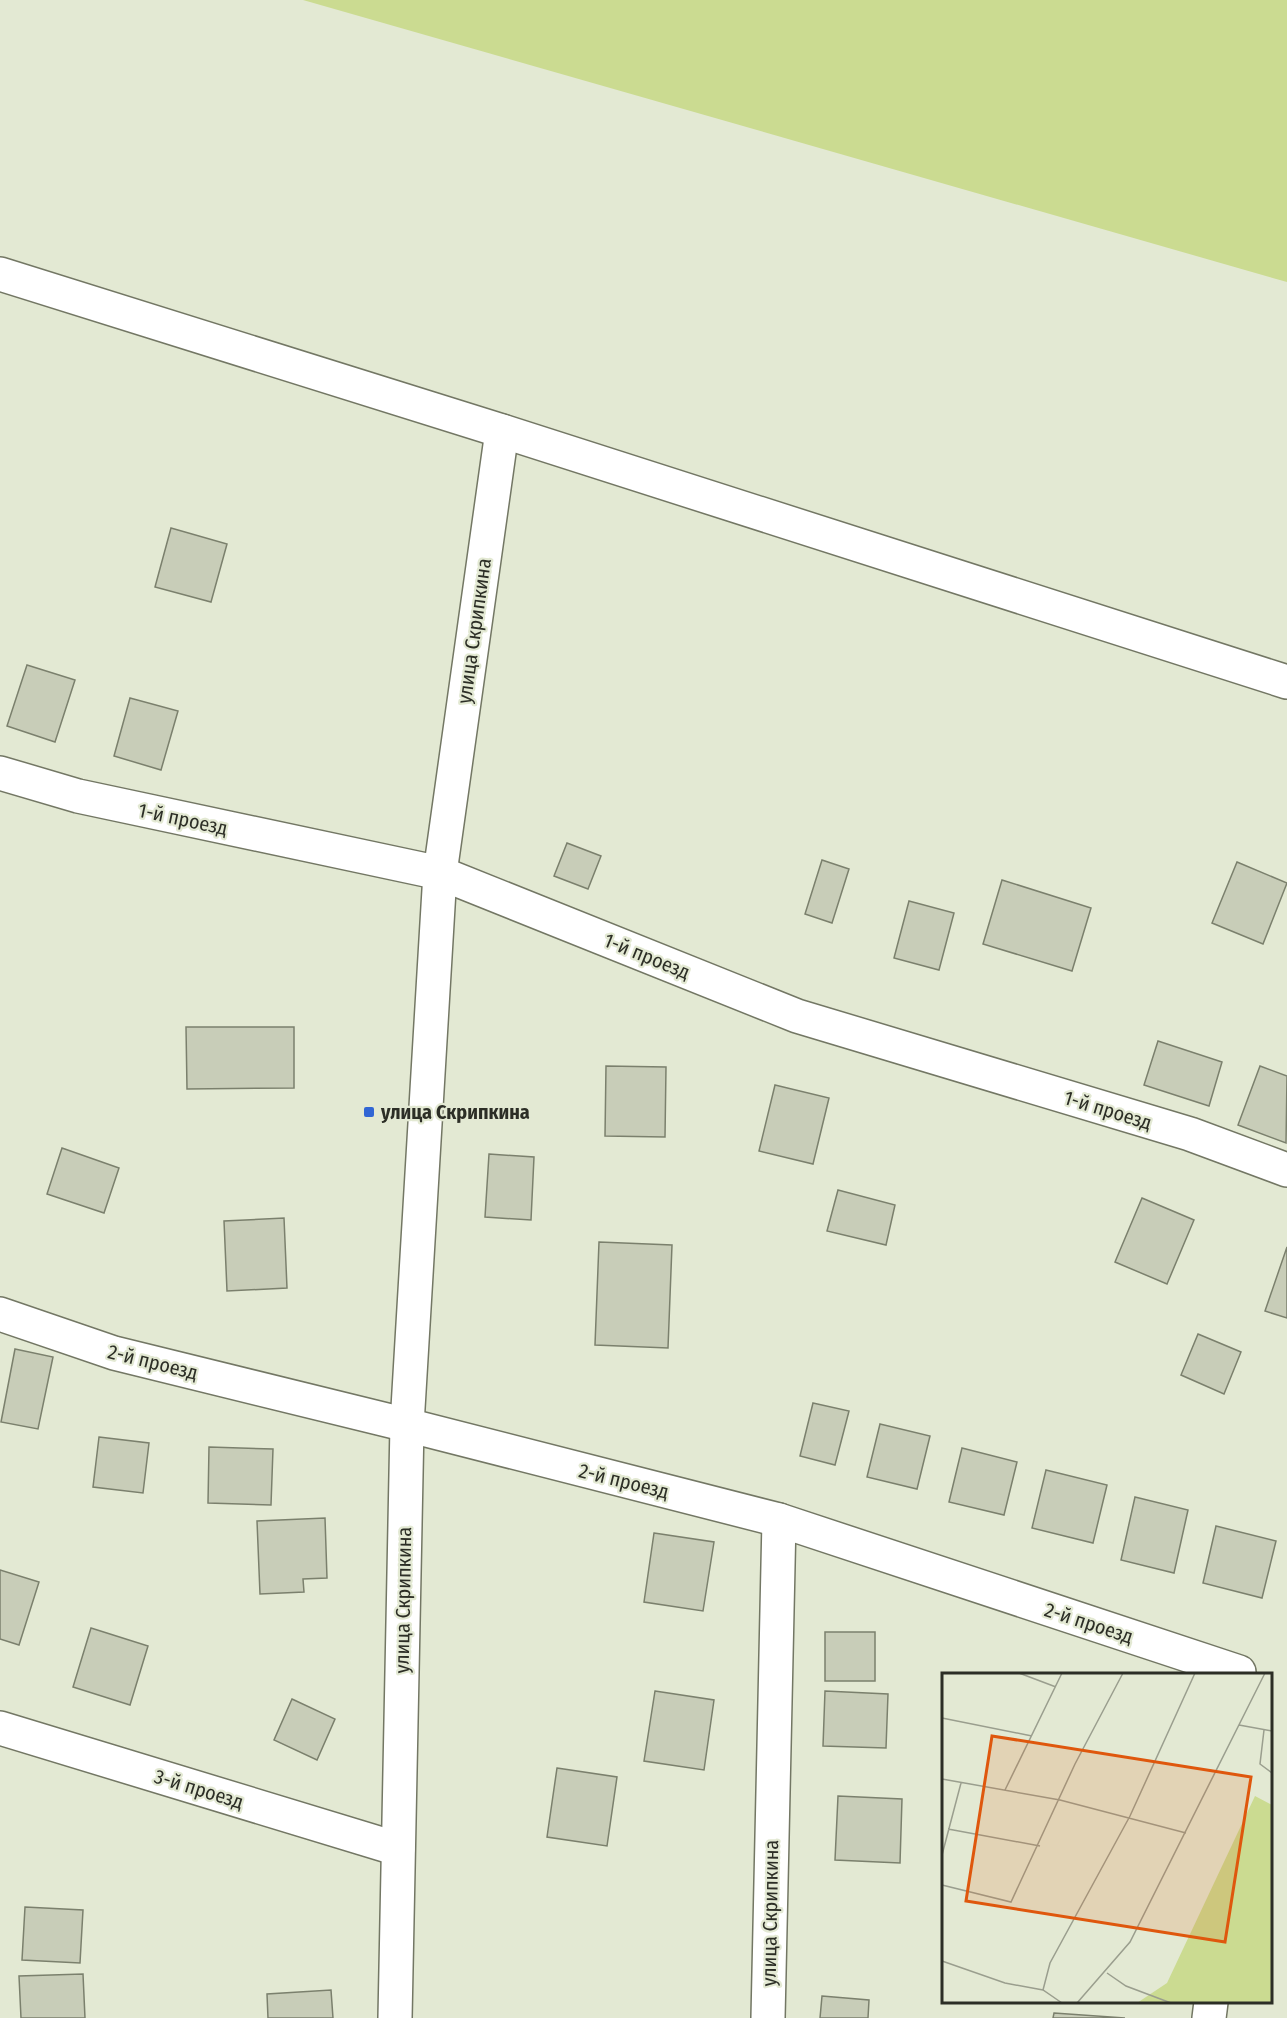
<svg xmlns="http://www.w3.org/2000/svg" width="1287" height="2018" viewBox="0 0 1287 2018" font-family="'Fira Sans Condensed',sans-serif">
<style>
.green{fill:#cbdb91}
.building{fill:#c8cdb8;stroke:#7b806d;stroke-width:1.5}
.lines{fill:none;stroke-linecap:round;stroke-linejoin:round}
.street-casing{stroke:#737764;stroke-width:36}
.secondary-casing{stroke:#737764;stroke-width:36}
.primary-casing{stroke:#737764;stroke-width:36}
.street{stroke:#fff;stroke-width:33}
.secondary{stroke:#fff;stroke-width:33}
.primary{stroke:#fff;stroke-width:33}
.poi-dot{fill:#3166d4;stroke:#e3e9d3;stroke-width:2}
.labels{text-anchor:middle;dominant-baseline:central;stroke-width:4.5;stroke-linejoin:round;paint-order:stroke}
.street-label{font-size:20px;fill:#2c2e26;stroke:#e3e9d3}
.poi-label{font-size:20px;font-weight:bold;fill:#2c2e26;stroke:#e3e9d3;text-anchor:start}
.inset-road{fill:none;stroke:#9a9e8e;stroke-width:1.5}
.view{fill:#df570d;fill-opacity:0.15;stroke:#df570d;stroke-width:3}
.inset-edge{fill:none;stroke:#2c2e26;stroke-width:3}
</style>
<rect width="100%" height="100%" fill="#e3e9d3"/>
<path class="green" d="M303,0H1287V282Z"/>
<g class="building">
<path d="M171,528L227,544L211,602L155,587Z"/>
<path d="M27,665L75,680L55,742L7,726Z"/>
<path d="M130,698L178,711L161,770L114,756Z"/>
<path d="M567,843L601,856L588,889L554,876Z"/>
<path d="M822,860L849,869L832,923L805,914Z"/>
<path d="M1237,862L1287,883L1263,944L1212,923Z"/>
<path d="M1002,880L1091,908L1072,971L983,944Z"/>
<path d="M909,901L954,913L939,970L894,958Z"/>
<path d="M186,1027H294V1088L187,1089Z"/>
<path d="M1158,1041L1222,1062L1209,1106L1144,1085Z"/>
<path d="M606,1066L666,1067L665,1137L605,1136Z"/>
<path d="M1260,1066L1287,1076L1286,1143L1238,1125Z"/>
<path d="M775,1085L829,1098L813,1164L759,1151Z"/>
<path d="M62,1148L119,1168L104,1213L47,1194Z"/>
<path d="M489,1154L534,1157L531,1220L485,1217Z"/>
<path d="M838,1190L895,1205L886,1245L827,1231Z"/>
<path d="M1142,1198L1194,1220L1167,1284L1115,1262Z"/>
<path d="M284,1218L287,1288L227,1291L224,1221Z"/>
<path d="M599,1242L672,1245L668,1348L595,1345Z"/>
<path d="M1287,1247V1318L1265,1311Z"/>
<path d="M1198,1334L1241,1352L1224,1394L1181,1375Z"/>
<path d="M15,1349L53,1357L38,1429L1,1422Z"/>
<path d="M813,1403L849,1411L835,1465L800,1456Z"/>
<path d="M880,1424L930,1436L917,1489L867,1477Z"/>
<path d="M99,1437L149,1443L143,1493L93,1487Z"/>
<path d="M209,1447L273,1449L271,1505L208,1503Z"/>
<path d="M962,1448L1017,1462L1004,1515L949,1502Z"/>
<path d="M1046,1470L1107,1485L1093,1543L1032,1528Z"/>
<path d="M1135,1497L1188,1510L1174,1573L1121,1560Z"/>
<path d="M325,1518L327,1578L303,1579L304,1592L260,1594L257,1521Z"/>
<path d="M1216,1526L1276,1541L1262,1598L1203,1583Z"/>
<path d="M654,1533L714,1542L703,1611L644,1602Z"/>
<path d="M0,1570L39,1582L19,1645L0,1639Z"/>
<path d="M91,1628L148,1646L130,1705L73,1687Z"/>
<rect x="825" y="1632" width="50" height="49"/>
<path d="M655,1691L714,1700L704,1770L644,1761Z"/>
<path d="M825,1691L888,1694L886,1748L823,1746Z"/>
<path d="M292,1699L335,1719L317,1760L274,1740Z"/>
<path d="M557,1768L617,1777L607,1846L547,1837Z"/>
<path d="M838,1796L902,1799L900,1863L835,1860Z"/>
<path d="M25,1907L83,1910L80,1963L22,1960Z"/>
<path d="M83,1974L85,2018H21L19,1976Z"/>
<path d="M331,1990L333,2018H268L267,1994Z"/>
<path d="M822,1996L869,2000L868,2018H820Z"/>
<path d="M1054,2013L1125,2018H1053Z"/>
</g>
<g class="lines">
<g class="street-casing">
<g id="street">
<path d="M0,773L78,796L440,873L797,1016L1190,1134L1287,1170"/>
<path d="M0,1314L114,1353L407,1425L779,1520L1239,1672V1674"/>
<path d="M0,1728L398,1849"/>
<path d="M768,2018L779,1520"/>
<path d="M1209,2018L1211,2002"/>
</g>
</g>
<g class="secondary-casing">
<path id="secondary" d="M395,2018L407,1425L440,873L502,431"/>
</g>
<g class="primary-casing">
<path id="primary" d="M0,274L502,431L1287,682"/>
</g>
<use href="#street" class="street"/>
<use href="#secondary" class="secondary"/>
<use href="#primary" class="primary"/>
</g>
<rect class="poi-dot" x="363" y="1106" width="12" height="12" rx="3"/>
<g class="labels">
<g class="street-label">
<text transform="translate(474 631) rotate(-82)">улица Скрипкина</text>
<text transform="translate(183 819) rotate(12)">1-й проезд</text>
<text transform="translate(647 956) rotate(22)">1-й проезд</text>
<text transform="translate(1108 1110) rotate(17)">1-й проезд</text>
<text transform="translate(153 1362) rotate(14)">2-й проезд</text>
<text transform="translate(624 1481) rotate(14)">2-й проезд</text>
<text transform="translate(403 1600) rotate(-89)">улица Скрипкина</text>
<text transform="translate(1089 1623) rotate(18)">2-й проезд</text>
<text transform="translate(199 1789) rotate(17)">3-й проезд</text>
<text transform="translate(770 1913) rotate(-89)">улица Скрипкина</text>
</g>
<g class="poi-label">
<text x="381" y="1112">улица Скрипкина</text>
</g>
</g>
<g transform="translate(942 1673)">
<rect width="330" height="330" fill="#e3e9d3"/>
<path d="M313,123L330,132V330H195L225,310Z" fill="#cbdb91"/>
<path class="inset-road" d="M77,0L114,14M0,45L90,63M297,52L330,58M322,57L318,91L330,100M0,106L118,127L244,160M63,117L120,0M6,156L98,173M0,182L19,110M0,212L69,229L133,91L181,0M0,288L63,310L101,317L120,330M165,300L184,313L229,330M101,317L108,290L188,143L253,0M135,330L188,269L323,0"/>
<path class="view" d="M50,63L309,104L283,269L24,228Z"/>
<rect width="330" height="330" class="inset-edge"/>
</g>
</svg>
